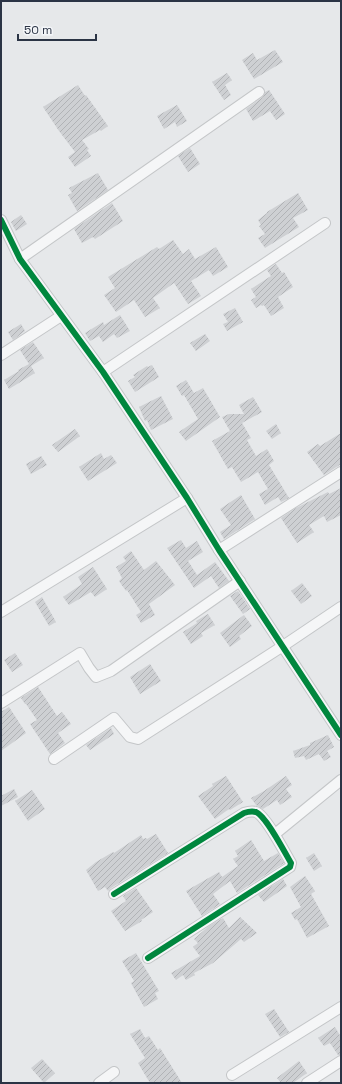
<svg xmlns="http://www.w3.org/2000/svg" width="342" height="1084" viewBox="0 0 342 1084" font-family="'Space Grotesk',sans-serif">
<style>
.building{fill:url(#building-hatch)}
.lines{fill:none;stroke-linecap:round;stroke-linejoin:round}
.minor-casing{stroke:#c4c6c8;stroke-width:12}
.minor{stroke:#f5f6f7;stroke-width:10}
.cycleway-casing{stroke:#f4f6f9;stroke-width:8}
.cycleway{stroke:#00873e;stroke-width:6}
</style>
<defs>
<pattern id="building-hatch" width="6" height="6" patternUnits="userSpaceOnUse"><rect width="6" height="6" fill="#ced0d3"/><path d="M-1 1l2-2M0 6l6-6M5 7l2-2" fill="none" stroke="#b1b3b6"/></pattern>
</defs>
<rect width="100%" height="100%" fill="#e6e8ea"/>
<g class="building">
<path d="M275,50L283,62L254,79L242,60L253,53L257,60Z"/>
<path d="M227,73L232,80L225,85L231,95L224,100L212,82Z"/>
<path d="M78,85L85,96L86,95L108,126L101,131L100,130L82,140L89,149L87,150L91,156L75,167L68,157L75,152L59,131L43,107Z"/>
<path d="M269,90L285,114L276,120L270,111L253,121L246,109L263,97L265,92Z"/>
<path d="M177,105L187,121L177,127L175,122L164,129L157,116Z"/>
<path d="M190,148L200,164L188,172L178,156Z"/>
<path d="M98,173L108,190L77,211L68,195L72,193L69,188Z"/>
<path d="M298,193L308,210L293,218L299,227L265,248L258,238L265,234L259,226L261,225L258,220L267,213V212Z"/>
<path d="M112,203L123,221L95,239L93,237L82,243L74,229Z"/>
<path d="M21,215L27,224L16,231L11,222Z"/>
<path d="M173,240L183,254L189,249L195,259L216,247L228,267L213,276L209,270L191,281L201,296L188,304L174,283L153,298L160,308L145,317L134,300L116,312L104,295L115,288L108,277L157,247L159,249Z"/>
<path d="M276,264L282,273L284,272L293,287L278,297L284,308L271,316L264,305L262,306L261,305L256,308L251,300L256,297L251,289L271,276L267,270Z"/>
<path d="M235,308L243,322L227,331L223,324L228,322L223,314Z"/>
<path d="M120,315L130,331L117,338L114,334L103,342L99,336L90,341L85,333L103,322L104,325Z"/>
<path d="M21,324L25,331L13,340L8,332Z"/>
<path d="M205,334L210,341L196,351L190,343Z"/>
<path d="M33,342L44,358L31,366L35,373L9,389L4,380L19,371L18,370L29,364L20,350Z"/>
<path d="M152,365L159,377L135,392L128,381L135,377L133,375L147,366L148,367Z"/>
<path d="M186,380L194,393L203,388L220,417L186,441L179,432L198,419L184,395L182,396L176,386Z"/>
<path d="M161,396L173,419L151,430L147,420L145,421L139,407Z"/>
<path d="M253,397L262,412L242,423L251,438L247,440L256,456L267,449L274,461L269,465L289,498L281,502L278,497L265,505L259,494L268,489L258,472L241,482L232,467L228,469L212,441L230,431L222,417L229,414H244L239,405Z"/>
<path d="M276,424L281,433L272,439L266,431Z"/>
<path d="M75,429L80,436L58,452L52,445Z"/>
<path d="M341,433V464L324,475L307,452L318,444L320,446Z"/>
<path d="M101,453L104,459L111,455L117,463L88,481L79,467Z"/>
<path d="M41,456L47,465L31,474L26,464Z"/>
<path d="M341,488V515L327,522L324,516L309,525L314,532L297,543L281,518L296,508L328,492L329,494Z"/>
<path d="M241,495L255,519L224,539L220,532L231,525L220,509Z"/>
<path d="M181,540L186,548L197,541L203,552L188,561L197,575L215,562L229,581L219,588L211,576L194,588L167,548Z"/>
<path d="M131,551L144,570L156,561L175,585L149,604L155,615L141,623L136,615L141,612L127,590L126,591L119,581L122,578L116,567L126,561L123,557Z"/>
<path d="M93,567L107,589L95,597L91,592L69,605L63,597L82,584L78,577Z"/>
<path d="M302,583L312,596L301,604L291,591Z"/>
<path d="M238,591L250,609L243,614L230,596Z"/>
<path d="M42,597L56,622L49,626L35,602Z"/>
<path d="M208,614L215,625L201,633L203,636L191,644L183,632L197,623L196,621Z"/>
<path d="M244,615L252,626L239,636L241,639L230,647L220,633Z"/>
<path d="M15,653L23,665L12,672L4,660Z"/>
<path d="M150,664L161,681L140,694L130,677Z"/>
<path d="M38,687L57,716L62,712L71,724L58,733L65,743L50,754L30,724L37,720L26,704H25L21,698Z"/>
<path d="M9,707L26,733L1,751V712Z"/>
<path d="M111,728L114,734L90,750L86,745Z"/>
<path d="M328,735L334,747L327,751L331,757L324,761L319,754L306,760L304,756L295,758L293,751L310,745V743Z"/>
<path d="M226,776L243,802L230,810L229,809L215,819L198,796L213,786L212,784Z"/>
<path d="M286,776L292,785L286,789L292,797L280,805L277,800L263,809L256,805L251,798L264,791Z"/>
<path d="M14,789L18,797L1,806V796Z"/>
<path d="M32,790L45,809L28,821L15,801Z"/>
<path d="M156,834L168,853L111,888L108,891L105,887L98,891L86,870L96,862L113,852L114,853L141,835L143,839L146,838L147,839Z"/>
<path d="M251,840L264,861L278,853L284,863L237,893L230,881L213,894L220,904L202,916L186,891L219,872L222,877L238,866L233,859L238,856L235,851Z"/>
<path d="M314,853L322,866L314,871L306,858Z"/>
<path d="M305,876L315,891L311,894L329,926L307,938L297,919L295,920L291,913L301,907L290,887Z"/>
<path d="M283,879L287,886L264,902L258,895Z"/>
<path d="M136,888L153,912L141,920L142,921L125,931L111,911L126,901L123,896Z"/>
<path d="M240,917L257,933L244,942L241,939L213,963L194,973L195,975L186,980L183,975L176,980L171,973L200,956L193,947L198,943L194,939L209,926L223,918L229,928Z"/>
<path d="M136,953L159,991L155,993L158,999L144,1007L131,983L134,981L122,961Z"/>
<path d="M274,1009L289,1032L280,1037L265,1014Z"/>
<path d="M335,1027L341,1037V1055H338L330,1043L324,1046L318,1038Z"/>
<path d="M140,1029L145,1038L149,1036L158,1050L160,1048L182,1083H150L138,1063L145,1058L130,1034Z"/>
<path d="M42,1059L55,1073L44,1083L31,1068Z"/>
<path d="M299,1061L307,1073L293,1083H281L277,1078Z"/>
</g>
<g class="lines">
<g class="minor-casing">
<g id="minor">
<path d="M1,220L20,259L103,372L187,498L219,550L341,735"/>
<path d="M20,259L259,92"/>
<path d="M1,355L61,316"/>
<path d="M103,372L325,223"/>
<path d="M219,550L341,472"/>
<path d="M1,612L187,498"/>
<path d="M1,703L80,653L89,668L96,677L111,671L240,581"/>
<path d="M54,759L114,718L130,737L138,739L283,646L341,607"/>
<path d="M275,834L341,780"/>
<path d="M114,894L244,813C247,812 252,811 256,812C266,816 285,853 291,863L290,867L148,958"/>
<path d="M232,1075L341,1007"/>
<path d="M99,1083L114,1072"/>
<path d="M307,1083L341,1061"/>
</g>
</g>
<use href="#minor" class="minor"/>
<g class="cycleway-casing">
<g id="cycleway">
<path d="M1,220L20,259L103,372L187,498L219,550L341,735"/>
<path d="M114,894L244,813C247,812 252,811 256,812C266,816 285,853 291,863L290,867L148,958"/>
</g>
</g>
<use href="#cycleway" class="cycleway"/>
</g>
<rect width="342" height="1084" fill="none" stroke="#2b3445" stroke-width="4"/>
<path d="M18 34v6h78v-6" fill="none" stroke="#2b3445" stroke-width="2"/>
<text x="24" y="34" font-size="12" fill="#2b3445" stroke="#f4f6f9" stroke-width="3" paint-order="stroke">50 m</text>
</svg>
